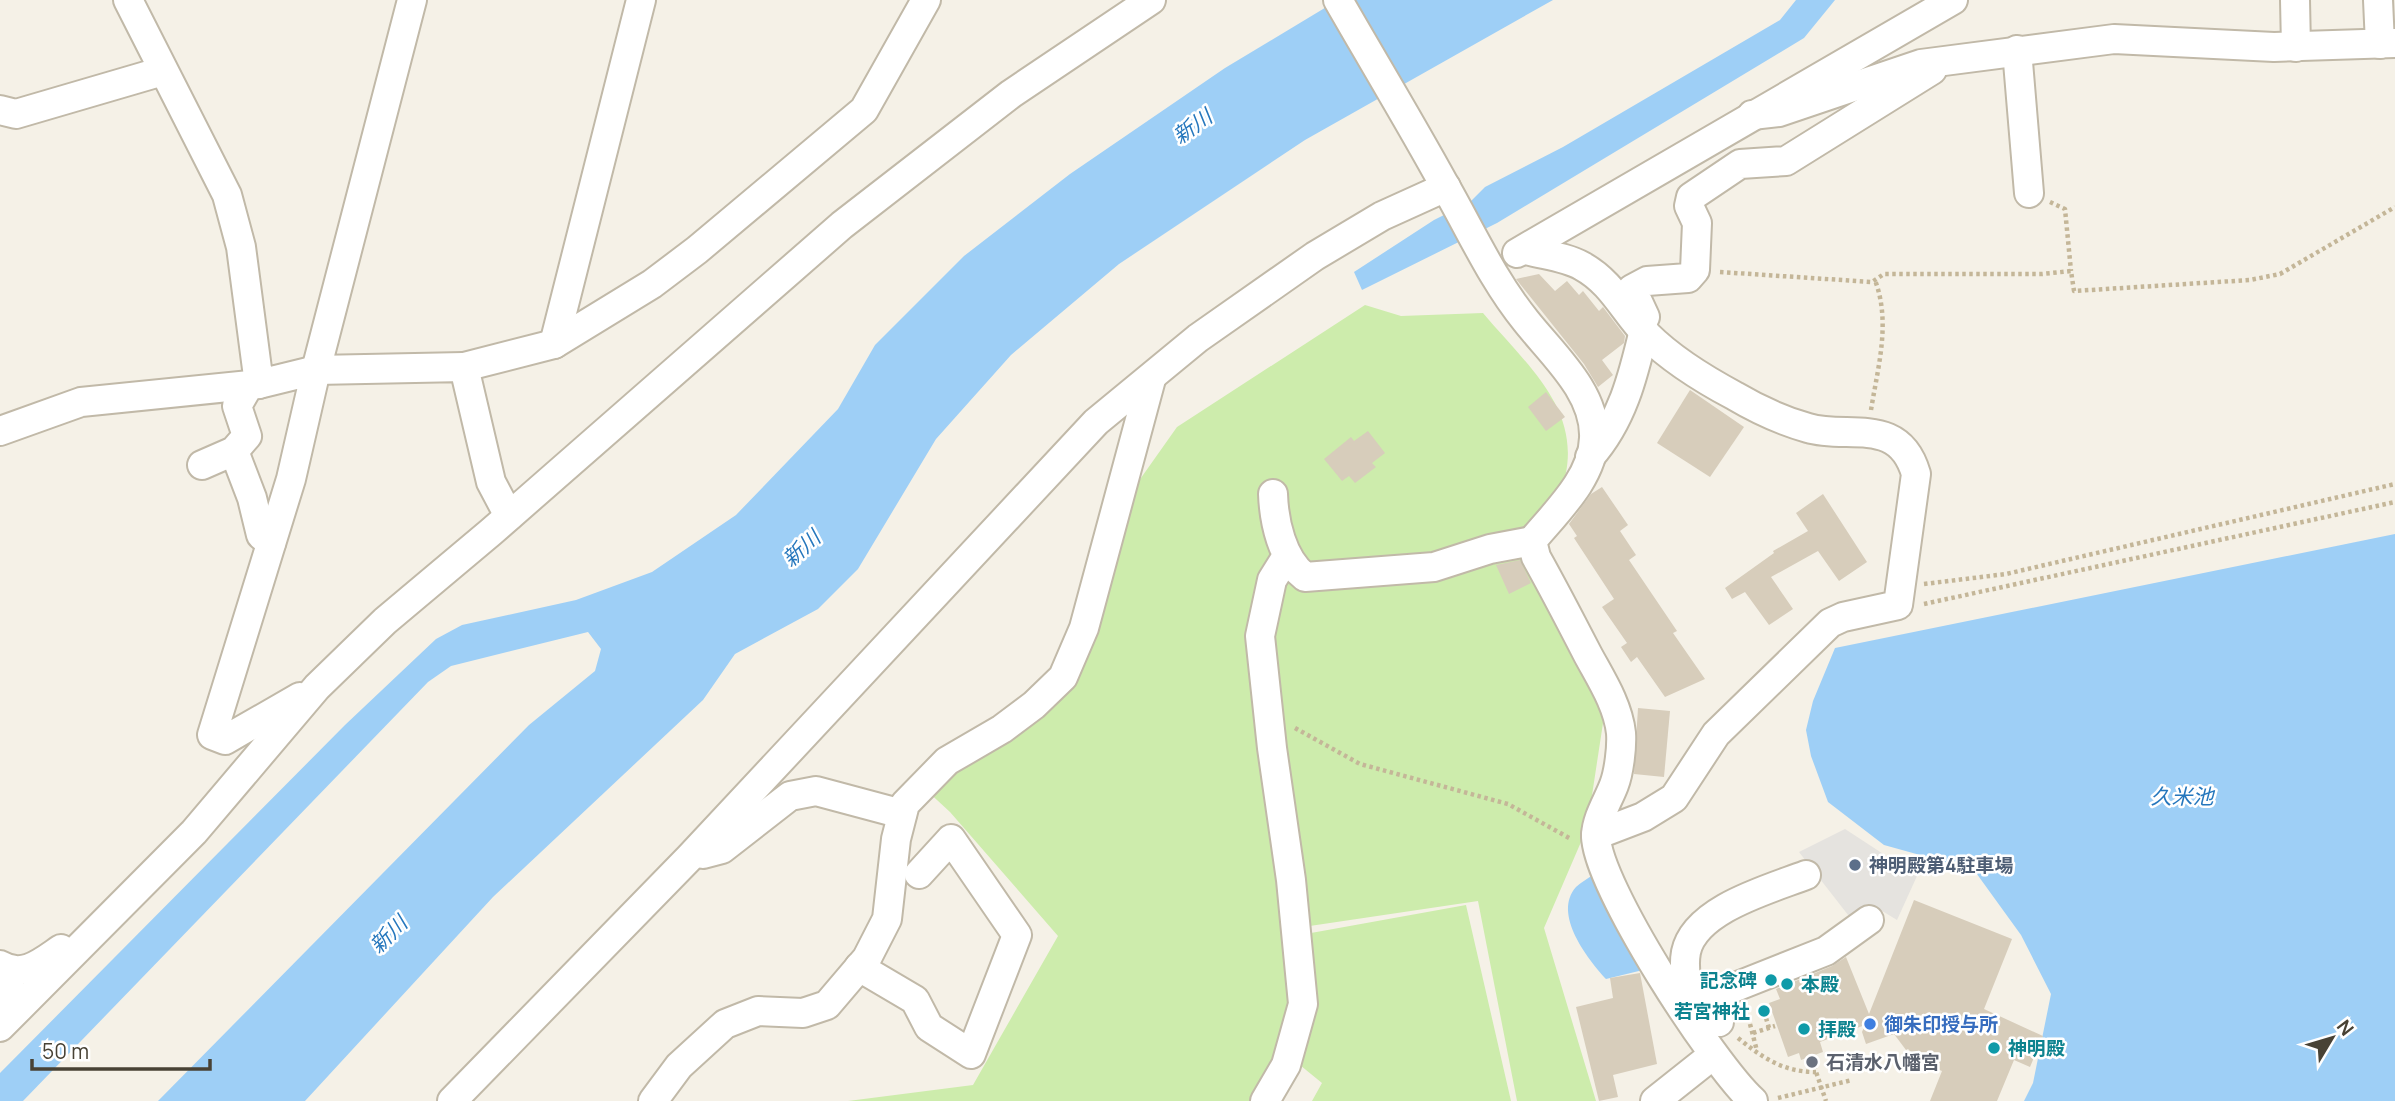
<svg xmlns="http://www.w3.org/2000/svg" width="2395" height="1101" viewBox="0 0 2395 1101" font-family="Manrope,'Noto Sans JP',sans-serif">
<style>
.green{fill:#cdecac}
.parking{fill:#e5e3df}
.water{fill:#9ecff6}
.building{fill:#d7cdbb}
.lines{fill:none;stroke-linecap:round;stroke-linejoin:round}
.minor-casing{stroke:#c1b9a8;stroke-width:32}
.path{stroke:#c4b698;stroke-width:4.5;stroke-dasharray:3.5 3.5;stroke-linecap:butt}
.minor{stroke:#fff;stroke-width:28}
.service-dot{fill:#5c6f8a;stroke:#fff;stroke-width:2.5}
.culture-dot{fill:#0f9aa8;stroke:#fff;stroke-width:2.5}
.shop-dot{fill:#3f7fe0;stroke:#fff;stroke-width:2.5}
.worship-dot{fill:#6b7280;stroke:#fff;stroke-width:2.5}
.labels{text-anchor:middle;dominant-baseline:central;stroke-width:5;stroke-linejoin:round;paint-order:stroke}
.service-label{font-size:19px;font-weight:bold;fill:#4e5e75;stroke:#fff;text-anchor:start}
.culture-label{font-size:19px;font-weight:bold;fill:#0d838f;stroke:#fff;text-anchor:start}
.shop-label{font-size:19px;font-weight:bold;fill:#366cbe;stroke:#fff;text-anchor:start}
.worship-label{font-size:19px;font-weight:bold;fill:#5b616d;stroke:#fff;text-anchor:start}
.water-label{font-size:21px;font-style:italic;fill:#2577bd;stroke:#fff}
</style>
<rect width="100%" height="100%" fill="#f5f1e7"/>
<g class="green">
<path d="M1365,305L1401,316L1483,313C1530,369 1591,416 1559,496C1552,514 1532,533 1520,549L1605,710L1587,828L1544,928L1596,1101H1517L1478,901L1303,927L1288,1041L1251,1101H848L973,1085L1058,936L950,812L924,788L1075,685L1119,509L1177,427Z"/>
<path d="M1466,905L1511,1101H1312L1322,1083L1295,1061L1306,942L1311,933Z"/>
</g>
<path class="parking" d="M1845,829L1917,876L1897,920L1874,906L1865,908L1852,920L1799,852Z"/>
<g class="water">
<path d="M1338,0H1553L1305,140L1119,264L1011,355L936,439L858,569L818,609L735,654L703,700L493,897L305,1101H158L529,725L595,671L601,649L588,632L451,666L428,682L23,1101H0V1073L345,725L436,639L462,625L576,600L652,572L736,515L838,409L875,345L964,256L1070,174L1225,68Z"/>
<path d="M1796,0H1835L1804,38L1497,223L1362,290L1354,272L1434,220L1470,202L1485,187L1563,147L1780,20Z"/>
<path d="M2395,534V1101H2024L2033,1083L2051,994L2021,935L1974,870L1884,845L1828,802L1811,756L1806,730L1813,701L1835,648Z"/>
<path d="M1594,874L1643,970L1606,979C1588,959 1552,914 1576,887C1581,882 1589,878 1594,874Z"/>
</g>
<g class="building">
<path d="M1539,274L1555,291L1567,281L1579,295L1583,291L1599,311L1603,307L1625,336L1624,343L1602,360L1613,375L1598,387L1584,364L1516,279Z"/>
<path d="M1690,390L1744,427L1710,477L1657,443Z"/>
<path d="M1546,392L1565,417L1546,431L1528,407Z"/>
<path d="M1368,431L1385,453L1372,463L1376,467L1355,483L1349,476L1342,481L1324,459L1351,437L1354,441Z"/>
<path d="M1602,487L1628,525L1620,531L1636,555L1629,560L1677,631L1673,633L1705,679L1665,697L1637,657L1631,662L1621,647L1627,643L1602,607L1614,599L1574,538L1577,536L1569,524L1591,494Z"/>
<path d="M1823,494L1867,562L1839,581L1818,551L1771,577L1793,609L1769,625L1745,592L1732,599L1725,588L1774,553L1773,551L1808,531L1796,513Z"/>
<path d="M1520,560L1531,583L1509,594L1496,565Z"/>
<path d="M1638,708L1670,711L1664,777L1634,774Z"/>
<path d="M1914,900L2012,939L1984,1009L2043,1036L2030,1067L2014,1060L1997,1101H1930L1942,1071L1921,1062L1908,1049L1906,1050L1894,1034L1866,1044L1862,1032L1865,1025L1820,1042L1823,1052L1801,1060L1799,1053L1788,1057L1769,1003L1780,999L1776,989L1832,966L1846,957L1869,1014Z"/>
<path d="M1640,973L1657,1064L1613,1075L1618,1097L1599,1101L1576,1007L1613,998L1610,978Z"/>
</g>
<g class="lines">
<g class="minor-casing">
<g id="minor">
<path d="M128,0L227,195L241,247L259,384L316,370L291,479L212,735L225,740L300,697"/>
<path d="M412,0L316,370L464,367L491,482L509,516"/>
<path d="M1338,0C1373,61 1410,122 1444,184C1471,231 1492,279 1526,321C1552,354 1596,392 1594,438C1593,478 1556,512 1532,541L1536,557C1554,589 1571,622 1588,655C1601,679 1618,705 1621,733C1622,747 1619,772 1614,785C1608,801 1597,817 1596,835C1595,884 1714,1066 1753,1101"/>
<path d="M2295,0L2296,47"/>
<path d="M2378,0L2380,44"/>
<path d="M2017,50L2029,193"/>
<path d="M0,110L16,114L163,71"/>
<path d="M1752,115L1779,112L1921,64L2114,39L2274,47L2395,43"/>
<path d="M1526,250C1544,255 1566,257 1582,266C1613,283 1624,312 1647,335C1671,359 1705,380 1735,396C1757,409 1783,421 1808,428C1848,440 1899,415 1916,474L1898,605L1843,617L1830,623L1716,734L1674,798L1643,817L1596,835"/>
<path d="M1517,253L1953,0"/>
<path d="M1645,317L1632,289L1647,281L1688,278L1695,270L1697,223L1689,206L1691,197L1740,164L1786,161L1932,70"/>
<path d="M554,344L641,0"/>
<path d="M464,367L554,344L652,284L697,250L864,110L926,0"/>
<path d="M0,431L81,402L259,384"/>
<path d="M234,451L252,498L261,535L271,543"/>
<path d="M1590,457C1622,421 1633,377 1644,330"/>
<path d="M202,465L234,451L247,436L237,406L249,385"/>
<path d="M1273,494C1274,522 1282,559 1305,577L1434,567L1490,549L1532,541"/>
<path d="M703,854L722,849L790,796L816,791L902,814"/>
<path d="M0,965C23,979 42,962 61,949"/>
<path d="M859,967L915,1000L929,1027L971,1054L1017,935L951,839L919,874"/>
<path d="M1677,1000L1700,1001L1826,951L1869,920"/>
<path d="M0,1001L14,971"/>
<path d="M1691,1001C1687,985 1683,968 1686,952C1695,909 1770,889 1806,875"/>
<path d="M1700,1001L1719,1022"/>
<path d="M0,1027L194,832L317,687L385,621L491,532L842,225L1011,94L1151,0"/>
<path d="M452,1101L690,857L1096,422L1198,338L1315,256L1382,216L1446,187"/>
<path d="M653,1101L679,1066L725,1024L758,1011L803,1013L827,1005L867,958L887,919L896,839L905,804L947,761L1002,729L1034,705L1063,677L1084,628L1151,379"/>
<path d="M1265,1101L1286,1065L1303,1004L1291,880L1272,748L1260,636L1272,580L1287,556"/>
<path d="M1655,1101L1713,1055"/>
</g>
</g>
<g class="path">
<path d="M2050,202L2065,209L2071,271"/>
<path d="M1720,272L1872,282L1884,274H2042L2071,271L2074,291L2250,280L2280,274L2395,207"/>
<path d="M1871,410C1878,366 1891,323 1875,280"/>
<path d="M1924,584L2006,574L2395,484"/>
<path d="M1924,604L2395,502"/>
<path d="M1295,728L1360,764L1508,804L1571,839"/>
<path d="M1766,1018L1769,1028"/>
<path d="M1750,1024L1757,1051"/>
<path d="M1753,1033L1775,1026"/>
<path d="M1738,1038C1763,1058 1783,1072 1816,1072"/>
<path d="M1814,1066L1826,1101"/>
<path d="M1778,1098L1852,1080"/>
</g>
<use href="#minor" class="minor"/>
</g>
<circle class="service-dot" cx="1855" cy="865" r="7"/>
<g class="culture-dot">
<circle cx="1771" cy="980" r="7"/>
<circle cx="1787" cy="984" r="7"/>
<circle cx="1764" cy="1011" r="7"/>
<circle cx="1804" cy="1029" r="7"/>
<circle cx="1994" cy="1048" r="7"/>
</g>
<circle class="shop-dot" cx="1870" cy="1024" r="7"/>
<circle class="worship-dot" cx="1812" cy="1062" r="7"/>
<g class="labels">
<g class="service-label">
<text x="1869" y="865">神明殿第4駐車場</text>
</g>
<g class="culture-label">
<text x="1757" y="980" text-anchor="end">記念碑</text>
<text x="1801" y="984">本殿</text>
<text x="1750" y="1011" text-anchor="end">若宮神社</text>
<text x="1818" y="1029">拝殿</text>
<text x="2008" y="1048">神明殿</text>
</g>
<g class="shop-label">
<text x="1884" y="1024">御朱印授与所</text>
</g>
<g class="worship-label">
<text x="1826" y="1062">石清水八幡宮</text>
</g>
<g class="water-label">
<text transform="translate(1192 126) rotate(-36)">新川</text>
<text transform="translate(801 548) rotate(-42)">新川</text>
<text x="2182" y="796">久米池</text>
<text transform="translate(388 934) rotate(-45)">新川</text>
</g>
</g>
<g transform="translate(2332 1038) rotate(52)" stroke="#ffffff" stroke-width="5" paint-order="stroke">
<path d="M0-5L12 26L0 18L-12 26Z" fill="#484235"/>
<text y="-10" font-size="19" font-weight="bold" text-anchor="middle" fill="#484235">N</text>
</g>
<path d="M32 1059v10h178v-10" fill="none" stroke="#484235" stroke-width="3.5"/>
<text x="42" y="1059" font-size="21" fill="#484235" stroke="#ffffff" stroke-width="5" paint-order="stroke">50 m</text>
</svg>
